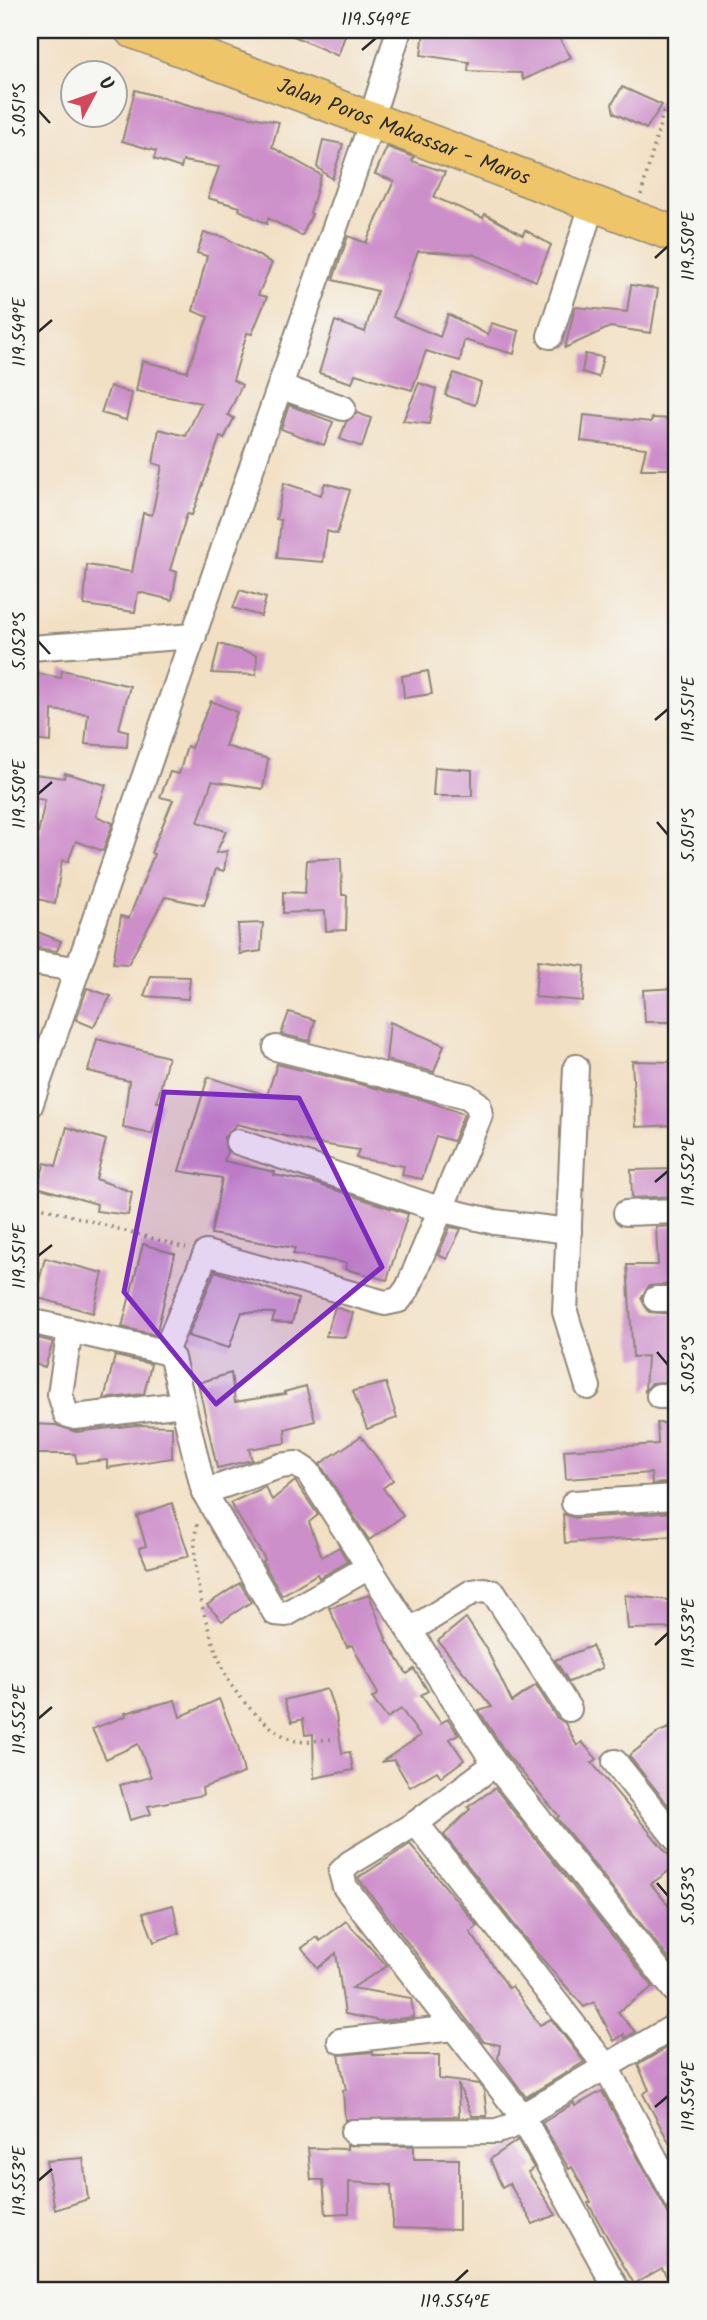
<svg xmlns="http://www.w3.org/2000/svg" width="707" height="2320" viewBox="0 0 707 2320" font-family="Kalam,sans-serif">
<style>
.building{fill:#cd8fca}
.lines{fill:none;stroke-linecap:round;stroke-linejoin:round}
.minor-casing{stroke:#8e8678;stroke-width:28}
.highway-casing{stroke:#8e8678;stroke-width:38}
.path{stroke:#8e8678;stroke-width:3.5;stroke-dasharray:2 5;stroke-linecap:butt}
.minor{stroke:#fff;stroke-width:24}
.highway{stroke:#eec569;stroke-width:35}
.marked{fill:#7b2cbf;fill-opacity:0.2;stroke:#7b2cbf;stroke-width:5;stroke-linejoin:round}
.ticks{fill:none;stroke:#2b2b2b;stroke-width:2.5}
.labels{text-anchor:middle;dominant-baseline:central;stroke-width:7;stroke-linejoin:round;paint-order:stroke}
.street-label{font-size:21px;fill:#2b2b2b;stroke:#f6f6f2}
.neatline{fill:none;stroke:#2b2b2b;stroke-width:2.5}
.ticks-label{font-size:18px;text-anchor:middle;fill:#2b2b2b}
</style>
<rect width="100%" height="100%" fill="#f6f6f2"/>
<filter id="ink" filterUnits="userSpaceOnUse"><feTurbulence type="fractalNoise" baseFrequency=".0143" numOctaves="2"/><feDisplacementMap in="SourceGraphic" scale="14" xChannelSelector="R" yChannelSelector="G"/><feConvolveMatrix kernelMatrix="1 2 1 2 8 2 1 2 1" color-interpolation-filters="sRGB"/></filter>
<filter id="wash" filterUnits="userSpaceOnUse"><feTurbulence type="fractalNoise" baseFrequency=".00686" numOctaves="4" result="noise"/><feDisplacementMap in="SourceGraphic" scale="28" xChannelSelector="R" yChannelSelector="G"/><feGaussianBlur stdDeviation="1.57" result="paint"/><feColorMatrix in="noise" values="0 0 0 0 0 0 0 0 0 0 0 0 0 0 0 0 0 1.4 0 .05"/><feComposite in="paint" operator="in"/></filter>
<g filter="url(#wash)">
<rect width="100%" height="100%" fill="#f2e0c4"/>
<g id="blocks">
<g class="building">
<path d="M280,30H347L338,56Z"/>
<path d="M554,30L571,57L523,80L521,73L468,71L469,62L421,55L424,31Z"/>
<path d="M622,87L662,105L646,129L614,113L612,104Z"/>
<path d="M135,90L196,107L279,122L272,147L321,175L310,213L312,214L302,236L268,218L267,224L239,210L240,207L208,198L219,167L183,161L181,168L154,159L156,151L122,141Z"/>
<path d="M323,140L343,144L332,179L317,167Z"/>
<path d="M387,147L414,157L412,161L445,172L434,197L483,218L485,214L523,235L525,230L551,245L536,281L473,254L418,251L393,317L440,337L448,314L488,335L491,323L519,331L514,354L464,340L460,361L426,351L412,390L355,374L352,383L319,373L335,321L365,332L377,291L333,280L348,236L366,243L394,181L375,174Z"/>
<path d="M204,233L224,237L272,263L258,295L267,297L252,334L247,333L233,380L242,385L228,415L234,418L224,439L220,437L192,515L187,514L170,570L177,572L172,600L138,592L135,612L84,605L87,565L132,572L143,513L152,515L162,466L153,463L159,429L186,436L201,403L136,391L142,361L187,372L208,317L193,311L207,256L197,253Z"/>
<path d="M631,285L658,289L651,333L610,327L565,348L575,307L627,312Z"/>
<path d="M585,354L603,357L598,377L582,372Z"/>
<path d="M454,373L481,383L475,405L445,395Z"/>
<path d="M419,383L436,389L429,424L403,421Z"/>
<path d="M110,386L132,394L126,420L101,413Z"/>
<path d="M289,405L333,422L324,445L281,429Z"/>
<path d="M357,413L371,418L362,447L340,439L346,422Z"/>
<path d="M584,415L651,422L652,418L676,419L674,469H641L646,448L581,441Z"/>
<path d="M284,483L321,495L325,483L350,490L337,534L327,531L323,562L277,558L281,520L276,519Z"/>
<path d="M240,590L266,598L261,616L233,608Z"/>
<path d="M219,644L257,655L256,675L212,673Z"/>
<path d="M62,670L130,686L119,729L128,731L127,747L85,744L88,714L52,710L51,742L30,740V672L61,678Z"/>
<path d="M428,671L432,694L404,698L402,676Z"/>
<path d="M211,701L237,712L225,746L268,759L263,789L212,781L198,822L226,831L216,853L227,851L224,871L216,869L204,905L165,897L128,964L113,963L121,916L129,918L154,854L151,853L173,800L160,797L170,772L179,774L187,746L191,748Z"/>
<path d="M435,767L472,770V796H433Z"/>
<path d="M65,773L106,785L96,816L113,823L103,851L76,841L68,862L62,860L55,904L30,896V873L45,800L32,798L34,774L64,778Z"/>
<path d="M341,858L342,895H347L346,930L326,931L325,911L283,913V892L305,893L307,860Z"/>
<path d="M263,923L261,951L240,954L238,924Z"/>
<path d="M30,929L61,941L57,951L30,947Z"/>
<path d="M538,960L585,966L583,1001L535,997Z"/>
<path d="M151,976L190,977L188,999L144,996Z"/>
<path d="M87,988L111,996L93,1027L76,1020Z"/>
<path d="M677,988V1022H645L643,990Z"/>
<path d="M289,1012L315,1020L310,1041L281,1034Z"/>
<path d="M390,1022L444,1045L434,1072L386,1060Z"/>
<path d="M97,1039L168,1057L157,1102H162L152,1134L123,1128L129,1081L88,1071Z"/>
<path d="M632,1061L677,1062V1125L636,1127Z"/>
<path d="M277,1064L424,1100L464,1114L453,1141L436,1136L422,1179L402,1175L404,1166L356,1158L359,1150L309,1142L237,1124L224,1137L227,1152L224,1161L275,1172L274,1175L314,1183L408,1214L387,1280L345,1269L347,1263L293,1254L295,1248L211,1234L222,1178L179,1171L208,1077L267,1095Z"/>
<path d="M67,1127L106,1140L96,1179L132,1192L128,1215L96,1211L97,1204L37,1187L45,1163L56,1166Z"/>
<path d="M677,1169V1196L632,1198L631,1170Z"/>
<path d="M677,1226V1284L649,1286L641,1298L649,1312L677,1314V1381L652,1383L645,1391L647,1356L633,1357L627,1265H658L656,1227Z"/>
<path d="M450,1227L461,1229L447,1259L438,1255Z"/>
<path d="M143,1244L175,1254L156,1335L122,1327Z"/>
<path d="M45,1258L103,1273L93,1313L35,1297Z"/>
<path d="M215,1271L298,1299L292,1323L272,1322L275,1313L242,1312L229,1348L188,1336Z"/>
<path d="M335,1307L353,1313L346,1337L326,1336Z"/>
<path d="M30,1336L53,1342L45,1367L30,1363Z"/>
<path d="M115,1356L151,1364L144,1394L104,1399Z"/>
<path d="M231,1373L235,1402L285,1394L284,1392L306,1386L315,1421L285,1429L286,1443L249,1449L252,1460L217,1468L198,1383Z"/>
<path d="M386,1383L397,1418L367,1429L353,1391Z"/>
<path d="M657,1423H677V1482L652,1484L651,1473L566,1479L564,1450L658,1444Z"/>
<path d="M30,1424L56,1425L76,1432L136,1425L172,1426V1458L107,1468V1460L77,1463L75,1454H30Z"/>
<path d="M361,1436L393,1480L383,1488L403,1516L369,1540L320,1464Z"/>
<path d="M295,1481L318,1515L309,1522L322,1557L339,1547L348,1562L319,1578L317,1574L282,1595L262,1561L265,1559L230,1503L265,1487L272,1500Z"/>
<path d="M172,1503L189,1556L147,1567L139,1548L146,1546L137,1516Z"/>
<path d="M677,1512V1536L565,1543L563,1514L575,1518Z"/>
<path d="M240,1583L251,1602L222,1621L207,1605Z"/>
<path d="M369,1595L387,1641L407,1674L414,1669L428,1691L421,1695L441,1723L448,1719L458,1734L450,1739L464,1760L441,1777L437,1771L410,1787L394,1760L381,1762L420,1736L401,1709L387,1718L372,1698L378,1694L352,1645L347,1647L329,1608Z"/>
<path d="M625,1595L677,1601V1628L628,1629Z"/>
<path d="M466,1618L486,1648L512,1702L536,1685L556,1717L565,1723L577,1746L582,1742L597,1759L592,1763L677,1865L651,1884L677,1916V1969L557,1818L559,1816L507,1755L479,1711L492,1707L438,1641Z"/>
<path d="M592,1646L602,1668L569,1682L555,1660Z"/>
<path d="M327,1689L336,1715L342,1753L350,1752L353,1770L314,1778L313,1734L305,1735L303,1719L292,1722L284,1700Z"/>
<path d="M219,1699L238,1746L244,1773L202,1788L203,1795L148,1806L151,1814L130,1820L120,1785L151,1777L138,1744L106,1759L92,1729L126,1716L125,1713L175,1700L180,1717Z"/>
<path d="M677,1725V1816L629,1756L659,1732Z"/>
<path d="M495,1788L653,1987L618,2012L635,2032L625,2038L624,2034L614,2041L594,2002L584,2007L535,1951L444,1835L470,1809L468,1807Z"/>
<path d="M410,1844L478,1926L470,1932L509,1988L512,1986L540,2025L551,2019L584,2062L526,2097L498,2059L500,2045L484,2042L358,1878Z"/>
<path d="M173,1905L179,1933L154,1942L143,1913Z"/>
<path d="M346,1921L387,1966L352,1988L411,1998L414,2017L381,2021L345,2014L336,1953L318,1968L302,1948L317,1937L320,1941Z"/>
<path d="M670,2046L672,2050L677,2047V2157L643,2094L649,2090L638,2065Z"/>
<path d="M373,2052V2055H439V2079L479,2084L484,2091L487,2116H472L458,2084L459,2116L345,2120L343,2090H346L339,2055Z"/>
<path d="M602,2091L677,2230V2290H674L662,2268L634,2284L588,2203L591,2202L572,2167L569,2169L542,2123L574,2103L575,2106Z"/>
<path d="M518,2140L534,2168L528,2172L556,2215L533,2224L509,2183L502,2187L490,2159Z"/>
<path d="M347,2145L414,2146V2159H459V2230L393,2228L391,2185L349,2182V2213L326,2214L323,2180H311L308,2148L347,2149Z"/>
<path d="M83,2158L88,2199L55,2210L46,2161Z"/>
</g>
</g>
</g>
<g filter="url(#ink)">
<use href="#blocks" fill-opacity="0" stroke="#8e8678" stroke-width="2"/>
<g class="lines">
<g class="minor-casing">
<g id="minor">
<path d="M377,100L399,30"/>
<path d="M550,336L593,202"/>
<path d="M281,387L343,408"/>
<path d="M30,648L194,636"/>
<path d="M30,962L75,969"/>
<path d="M576,1067L565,1312L588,1387"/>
<path d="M30,1106L372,121"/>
<path d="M238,1142L439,1209L495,1222L569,1231"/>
<path d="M626,1213L677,1211"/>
<path d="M656,1299H677"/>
<path d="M30,1321L165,1352L172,1358L204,1492L280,1466L296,1464L308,1472L495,1764L677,1993"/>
<path d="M70,1330L60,1394L66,1414L75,1417L183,1404"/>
<path d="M165,1352L206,1253L385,1303L399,1300L408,1288L480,1115L478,1104L467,1096L276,1048"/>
<path d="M659,1396H677"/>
<path d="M204,1492L275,1613L286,1614L369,1567"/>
<path d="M574,1503L677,1497"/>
<path d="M409,1631L472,1592L484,1590L494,1593L569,1709"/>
<path d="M615,1762L677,1840"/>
<path d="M495,1764L416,1823L350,1863L341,1872L345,1887L522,2116L617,2290"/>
<path d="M416,1823L605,2065L677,2200"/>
<path d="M340,2041L453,2028"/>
<path d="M353,2132L497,2131L512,2126L522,2116L677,2025"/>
</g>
</g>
<g class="highway-casing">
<g id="highway">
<path id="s1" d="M132,30L677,235"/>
</g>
</g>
<g class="path">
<path d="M641,195L663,113L677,95"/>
<path d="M30,1204L186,1248"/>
<path d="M197,1524C188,1568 207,1634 226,1675C234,1696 273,1735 296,1741C306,1743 322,1739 333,1739"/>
</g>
<use href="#minor" class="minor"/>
<use href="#highway" class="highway"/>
</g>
</g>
<path class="marked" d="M164,1092L299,1098L382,1267L216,1404L124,1292Z"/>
<path class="ticks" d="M362,50L376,38M38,110L50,123M655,258L668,246M38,332L52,320M38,641L50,654M655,720L668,709M38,794L52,782M657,822L668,835M655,1182L668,1171M38,1256L52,1245M657,1352L668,1365M655,1645L668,1633M38,1719L52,1707M657,1883L668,1896M655,2107L668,2096M38,2181L52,2169M455,2282L468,2270"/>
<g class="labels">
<g class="street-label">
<text stroke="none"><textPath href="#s1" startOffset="290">Jalan Poros Makassar - Maros</textPath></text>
</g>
</g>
<rect width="707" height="2320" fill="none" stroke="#f6f6f2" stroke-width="77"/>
<g transform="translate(94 94) rotate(49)"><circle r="33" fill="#f6f6f2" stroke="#a5a5a2" stroke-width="2"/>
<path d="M0-5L12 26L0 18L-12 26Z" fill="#d1495b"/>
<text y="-10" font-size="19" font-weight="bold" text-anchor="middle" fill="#2b2b2b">U</text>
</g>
<rect x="38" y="38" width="630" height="2244" class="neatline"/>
<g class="ticks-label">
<text x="376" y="25">119.549°E</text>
<text transform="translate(19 110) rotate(-90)" y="6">5.051°S</text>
<text transform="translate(688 246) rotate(-90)" y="6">119.550°E</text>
<text transform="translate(19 332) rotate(-90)" y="6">119.549°E</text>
<text transform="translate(19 641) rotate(-90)" y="6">5.052°S</text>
<text transform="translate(688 709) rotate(-90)" y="6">119.551°E</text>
<text transform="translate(19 794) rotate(-90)" y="6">119.550°E</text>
<text transform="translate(688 835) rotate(-90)" y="6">5.051°S</text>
<text transform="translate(688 1171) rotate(-90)" y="6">119.552°E</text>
<text transform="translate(19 1256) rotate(-90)" y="6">119.551°E</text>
<text transform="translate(688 1365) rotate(-90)" y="6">5.052°S</text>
<text transform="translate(688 1633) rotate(-90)" y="6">119.553°E</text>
<text transform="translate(19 1719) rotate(-90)" y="6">119.552°E</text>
<text transform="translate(688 1896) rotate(-90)" y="6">5.053°S</text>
<text transform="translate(688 2096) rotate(-90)" y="6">119.554°E</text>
<text transform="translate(19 2181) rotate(-90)" y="6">119.553°E</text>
<text x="455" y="2307">119.554°E</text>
</g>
</svg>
